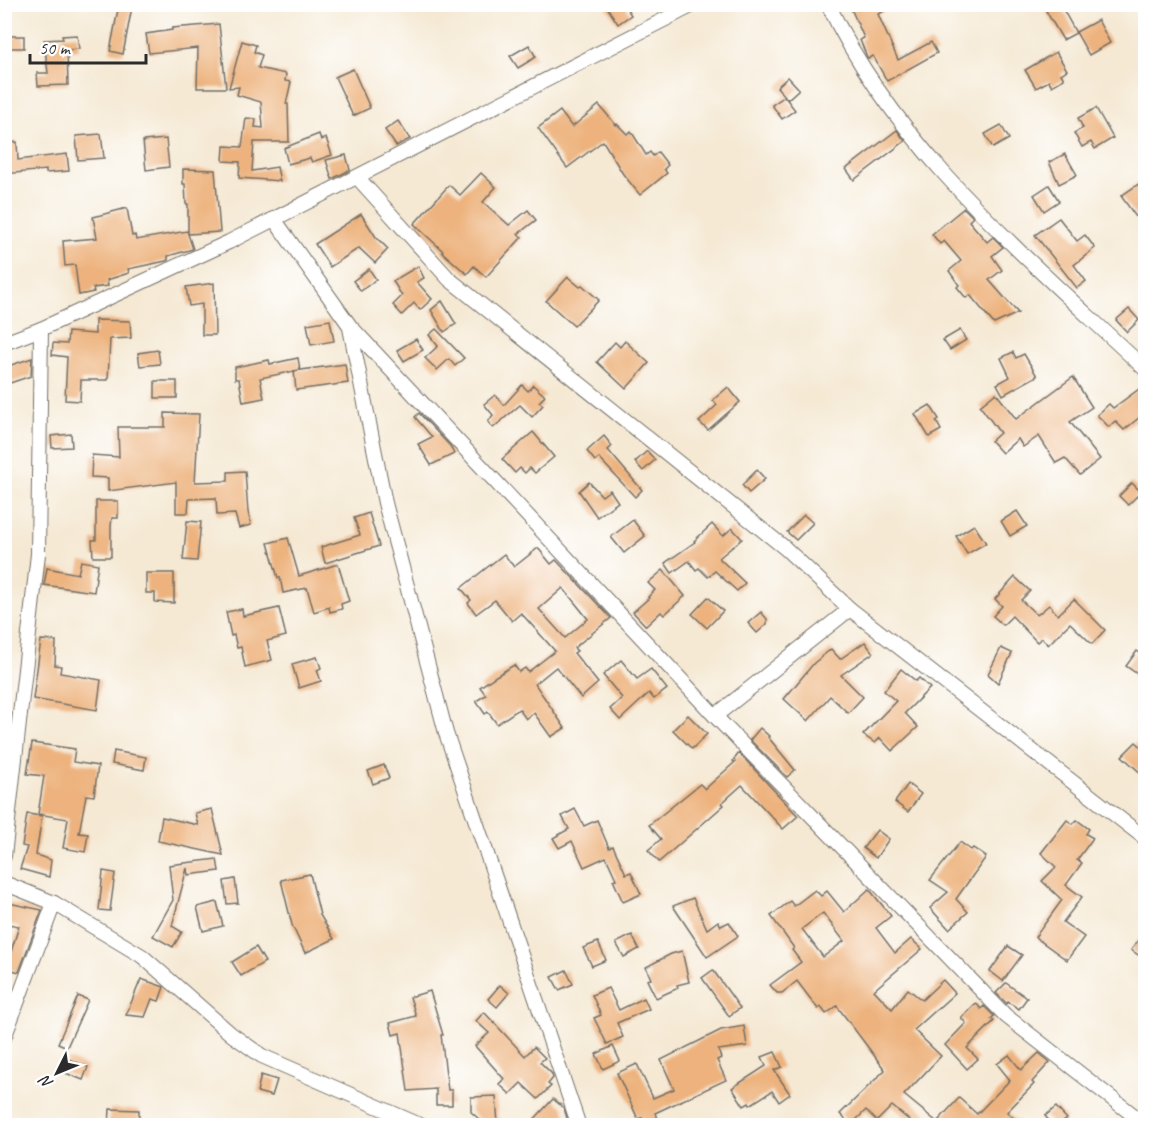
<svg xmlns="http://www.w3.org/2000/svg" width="1150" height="1130" viewBox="0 0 1150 1130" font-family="Caveat,sans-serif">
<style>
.building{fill:#edb27d;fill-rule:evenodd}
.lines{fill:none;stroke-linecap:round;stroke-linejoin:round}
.street-casing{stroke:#726e66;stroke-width:16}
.street{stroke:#fff;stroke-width:14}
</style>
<rect width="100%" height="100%" fill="#fff"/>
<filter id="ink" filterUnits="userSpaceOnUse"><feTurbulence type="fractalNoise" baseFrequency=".0167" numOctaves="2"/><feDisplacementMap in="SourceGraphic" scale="12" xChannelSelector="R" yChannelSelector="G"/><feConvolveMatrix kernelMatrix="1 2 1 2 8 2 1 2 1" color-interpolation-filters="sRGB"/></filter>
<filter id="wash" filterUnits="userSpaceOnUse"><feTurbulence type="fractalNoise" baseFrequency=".008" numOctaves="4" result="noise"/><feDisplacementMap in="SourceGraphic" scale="24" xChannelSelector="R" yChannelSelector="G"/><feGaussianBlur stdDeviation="1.35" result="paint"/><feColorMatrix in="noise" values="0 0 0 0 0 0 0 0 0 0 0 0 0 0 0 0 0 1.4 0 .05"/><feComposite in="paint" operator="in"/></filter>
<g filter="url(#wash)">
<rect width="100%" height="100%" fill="#f5e9d4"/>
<g id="blocks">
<g class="building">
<path d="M119,4L132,7L123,54L110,51Z"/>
<path d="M605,4H624L631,15L618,24Z"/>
<path d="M849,4H899L878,14L898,60L931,42L937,53L887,81L873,56L868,58L867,57L860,40L864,38Z"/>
<path d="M1057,4H1060L1076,33L1063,40L1046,11Z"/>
<path d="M1098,20L1110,43L1089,55L1076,32Z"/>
<path d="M219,24L226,88H197L198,48L149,53L146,34L172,30V28Z"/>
<path d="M77,35L79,49L67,50L68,85L38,86L37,73H48L44,40L63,39L62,36Z"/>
<rect x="4" y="36" width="20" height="12"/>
<path d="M242,41L256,45L254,52L262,55L258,68L286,74L285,81L291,82L286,104H288L289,142H254L252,171L277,167L280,181L239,178L240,162L223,161L224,146L242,147L246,118L256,119L255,127L263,128L261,102L237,95L239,87L229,88Z"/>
<path d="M529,45L536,57L518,68L510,56Z"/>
<path d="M1056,52L1067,70L1061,74L1064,79L1052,86L1049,81L1036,88L1025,70Z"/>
<path d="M353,69L370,108L353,116L335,77Z"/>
<path d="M788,77L799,89L788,99L785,97L795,110L782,119L772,105L785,96L777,87Z"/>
<path d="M599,105L616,125L617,124L627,134L631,131L646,155L650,152L653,156L658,152L668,165L664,169L667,173L640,195L623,174L603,141L567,168L538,128L560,111L572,127Z"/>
<path d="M1096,108L1113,138L1095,149L1091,142L1082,147L1074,133L1083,128L1078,118Z"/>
<path d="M398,121L410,139L396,146L385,130Z"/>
<path d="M1001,125L1009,139L993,148L985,134Z"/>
<path d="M897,130L905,141L854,180L846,169Z"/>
<path d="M101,134L104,158L78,160L76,136Z"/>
<path d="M319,134L321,140L326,138L332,155L312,162L310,158L288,164L284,148Z"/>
<path d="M166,139L169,167L146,170L143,141Z"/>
<path d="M17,142L18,160L67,154L69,171L46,173V170L4,174V143Z"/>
<path d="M1065,154L1077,175L1059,184L1049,162Z"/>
<path d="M346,155L350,170L332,179L326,160Z"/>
<path d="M183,169L215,170L220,232L188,234L193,249L168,256V260L166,261L128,269L129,273L107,280L108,286L93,288L94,292L79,295L75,265L65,266L63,241L97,238L93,217L127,208L132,236L135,235L136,240L187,231L188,233V204H186L185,184H183Z"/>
<path d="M481,173L496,187L483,202L509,225L528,210L536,220L518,234L522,237L486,277L474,266L467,274L442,252L443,251L414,224L449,185L460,195Z"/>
<path d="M1146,179V231L1121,196Z"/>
<path d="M1049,185L1059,201L1044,211L1034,195Z"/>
<path d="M964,208L973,217L969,221L987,242L993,237L1003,247L992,256L1002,270L989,280L1018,313L994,324L970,295L966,298L957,287L959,285L949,271L961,261L944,241L940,244L932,234Z"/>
<path d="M361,214L376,237L388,249L375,263L359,248L330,267L315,244Z"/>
<path d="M1059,218L1077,241L1085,235L1095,248L1074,265L1086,281L1077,288L1035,235Z"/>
<path d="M418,266L424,278L417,282L432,299L420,310L414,303L402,315L393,305L402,296L393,281Z"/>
<path d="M369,269L376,279L361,291L353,281Z"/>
<path d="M568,277L580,287L582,285L599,300L574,326L546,301Z"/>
<path d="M214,283L215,335H202V304L189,306L186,287Z"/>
<path d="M442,301L456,324L444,332L431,310Z"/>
<path d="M1129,309L1139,320L1127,332L1116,320Z"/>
<path d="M95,320L130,321L131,338L110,339L108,380H81L80,401L65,400L67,357L52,355L53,343L67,344L68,332L95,334Z"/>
<path d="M330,320L334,341L311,345L307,324Z"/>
<path d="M436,329L464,358L455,366L449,359L437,370L425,358L438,346L429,335Z"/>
<path d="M960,330L966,340L950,350L943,340Z"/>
<path d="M416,339L423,350L404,361L397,350Z"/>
<path d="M625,341L649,363L626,389L597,362L615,342L620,347Z"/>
<path d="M158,350L160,364L140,366L138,353Z"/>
<path d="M1013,352L1016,358L1024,354L1037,376L1003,395L997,384L1010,377L1001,358Z"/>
<path d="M32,358L31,376L10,383L5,367Z"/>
<path d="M298,358L300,370L260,378L264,398L243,402L239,379H235V367L269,360L270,364Z"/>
<path d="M345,364L348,383L296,390L294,371Z"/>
<path d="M1073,377L1092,407L1070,422L1100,459L1080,475L1065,458L1056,463L1039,436L1023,447L1018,439L1002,453L991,441L1000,433L980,406L996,393L1016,419Z"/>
<rect x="155" y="381" width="22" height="17"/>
<path d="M1146,384V412L1124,430L1115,421L1109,427L1097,415L1109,404L1113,408Z"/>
<path d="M522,385L528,391L533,385L545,396L539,402L543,405L532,417L520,405L493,428L488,422L493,415L484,404L495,395L504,405Z"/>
<path d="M728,387L740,402L708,430L699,422L717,405L713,400Z"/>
<path d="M930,405L939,419L936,421L941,430L929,437L915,414Z"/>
<path d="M165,413L199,414L195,482L228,481V472L245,471L248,512L251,525L239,528L235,514L217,515L216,498L189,499L188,513H176V482L108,491V478L91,477L92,455L119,457L118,427H165Z"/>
<path d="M419,413L450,446L454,454L431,465L418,444L432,437L415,417Z"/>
<path d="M533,432L554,457L535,473L530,468L525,473L520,468L515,473L502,459Z"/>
<path d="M71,434L72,447L52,448L51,436Z"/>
<path d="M604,436L612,446L608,450L642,490L635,497L599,458L595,461L587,451Z"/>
<path d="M647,451L655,460L643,471L635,462Z"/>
<path d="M757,470L765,479L749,493L742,485Z"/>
<path d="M589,482L602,496L610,490L618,502L597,517L579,491Z"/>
<path d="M1132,483L1141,492L1128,505L1119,496Z"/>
<path d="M96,501H118V518H112L111,526V557H93L92,540H96Z"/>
<path d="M1017,511L1027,526L1010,536L1001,521Z"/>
<path d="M369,513L379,546L325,563L321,547L360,535L354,518Z"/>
<path d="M804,515L813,523L796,540L787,532Z"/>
<path d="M633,520L645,536L624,553L611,537Z"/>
<path d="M187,521L201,522L197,561L183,560Z"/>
<path d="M712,524L723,536L732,528L742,539L719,558L745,583L737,591L715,571L708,577L699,568L696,570L689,561L672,573L665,563L695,542L694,541Z"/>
<path d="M974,525L986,543L967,554L956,536Z"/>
<path d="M288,538L299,576L338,564L349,601L341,604L342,609L330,612L329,607L314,612L307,588L283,593L280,577L278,578L268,543Z"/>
<path d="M538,548L551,564L556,560L611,618L574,648L577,651L574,653L598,683L581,698L556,667L535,684L565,728L551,737L534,713L526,719L519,709L497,724L488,712L485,714L476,701L486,695L480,687L496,676L514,665L519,672L525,668L528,672L555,651L521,613L512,621L495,600L476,614L468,603L471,600L461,588L504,554L514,567ZM563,588L588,619L565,638L539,609Z"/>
<path d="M81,561L98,564L94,592L44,585L47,568L78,574Z"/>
<path d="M663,570L685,596L664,615L661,612L646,626L633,612L649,598L648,597L655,590L648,583Z"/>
<path d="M146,573H174V603L155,602V593H146Z"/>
<path d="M1015,577L1030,591L1021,600L1037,615L1049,605L1058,615L1074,599L1105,630L1092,644L1070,623L1048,645L1042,638L1037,642L1012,616L1003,625L993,616L1002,606L995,599Z"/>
<path d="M708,597L723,611L707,628L692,614Z"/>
<path d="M279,608L286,636L267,641L272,660L245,667L241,647L237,648L234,635L231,636L226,612L242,609L243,616Z"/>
<path d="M761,612L767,619V624L757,633L748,623Z"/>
<path d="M41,640L56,641L55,665L61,666L60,673L101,680L97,710L33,699Z"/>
<path d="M865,642L873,653L841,675L863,697L848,713L830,696L808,721L784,699L814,663L831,649L840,659Z"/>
<path d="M1001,648L1012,653L998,683L988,674Z"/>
<path d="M1137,651L1146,657V680L1126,666Z"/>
<path d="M317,657L321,668L317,670L321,681L299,688L292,664Z"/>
<path d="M621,660L637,679L651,669L667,689L654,699L649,693L620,720L610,709L622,698L603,675Z"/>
<path d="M901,669L916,681L919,678L930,688L905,713L918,727L892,751L880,738L875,743L863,735L896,701L884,691Z"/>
<path d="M688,715L707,734L692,749L673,730Z"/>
<path d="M760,728L769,736L768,737L795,770L787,777L750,740Z"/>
<path d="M1136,742L1146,751V778L1122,756Z"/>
<path d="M32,743L75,749L73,762L98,766L94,796L86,795L79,833L88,834L85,852L63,848L68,819L38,814L44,776L27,774Z"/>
<path d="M114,751L146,757L144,770L112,764Z"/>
<path d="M739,753L798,816L783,829L742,785L722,803L724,805L659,862L648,850L661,839L649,825L700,784L705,789L735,762L733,761Z"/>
<path d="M384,765L389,778L373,784L368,771Z"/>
<path d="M908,784L921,794L908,812L895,802Z"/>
<path d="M212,809L223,855L158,841L162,817L198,825L195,813Z"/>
<path d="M575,809L584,826L597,820L609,848L613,846L626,874L631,872L641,894L623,902L613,880L616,879L606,857L584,867L572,841L559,848L553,838L569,829L562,816Z"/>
<path d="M27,814L42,816L36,855L51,860L49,877L20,869L27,847L22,846Z"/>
<path d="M1067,820L1073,824L1077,820L1089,829L1086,834L1093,838L1077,860L1082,863L1066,885L1082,897L1063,922L1084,937L1067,960L1035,937L1062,900L1042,881L1056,867L1041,853Z"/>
<path d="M877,830L889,839L876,858L863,848Z"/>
<path d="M960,842L971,850L973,848L986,857L956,899L968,912L949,929L930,908L948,892L930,880Z"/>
<path d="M217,859L219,871L188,875L187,868L172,926L182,932L173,947L153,936L173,900L169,865Z"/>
<path d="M103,871L115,873L110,911L99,910Z"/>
<path d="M310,874L320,915L334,939L305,953L292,925L281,880Z"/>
<path d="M235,879L238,903L227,904L224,881Z"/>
<path d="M869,889L891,916L876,928L895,953L911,939L922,949L874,990L892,1009L908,989L922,1000L943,980L955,993L914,1030L941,1056L904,1095L937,1122L959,1098L977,1114L1010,1080L997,1064L1009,1055L1021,1070L1039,1053L1050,1062L1032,1082L1034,1084L1007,1112L1022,1125H915L892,1106L877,1121L866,1110L851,1125L840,1114L885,1070L837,1006L826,1014L821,1007L818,1009L797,981L782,993H777L770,985L801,962L792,950L794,948L771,916L790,901L794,906L815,890L821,896L827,891L844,912ZM823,913L844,941L823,957L802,929Z"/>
<path d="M693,898L707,929L718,921L721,926L729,922L738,936L707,957L673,906Z"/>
<path d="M4,902L42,910L19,972L6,968L19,926L8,924L9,917L4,916Z"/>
<path d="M217,902L223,926L203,931L197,907Z"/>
<path d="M1146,930V960L1131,950Z"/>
<path d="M632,935L639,949L624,957L616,943Z"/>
<path d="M598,942L606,960L592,966L583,948Z"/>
<path d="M1008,946L1022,955L1003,981L990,971Z"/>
<path d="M256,947L265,962L241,976L232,962Z"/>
<path d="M682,951L689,982L677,985L678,988L656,998L647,980L651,979L646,967L671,954Z"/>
<path d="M566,970L573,984L559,990L552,977Z"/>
<path d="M713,970L740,1008L729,1016L702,978Z"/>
<path d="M141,979L164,987L159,1001L152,999L145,1017L126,1015Z"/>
<path d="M1006,983L1027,998L1019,1009L1008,1002L1007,1004L996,993Z"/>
<path d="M500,985L509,993L497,1007L488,999Z"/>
<path d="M608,988L619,1010L644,998L649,1009L617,1023L623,1037L607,1044L594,1018L601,1015L592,995Z"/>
<path d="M430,991L443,1035H441L448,1090H452V1105H436V1089L408,1091L400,1033L393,1035L390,1023L416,1016L410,997Z"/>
<path d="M78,996L88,1000L67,1047L58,1043Z"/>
<path d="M976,1003L981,1009L984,1006L994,1016L991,1019L994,1021L967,1048L978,1059L967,1069L945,1045L966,1023L961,1018Z"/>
<path d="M484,1012L525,1056L534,1047L545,1058L540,1062L552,1074L553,1078L548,1084L551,1086L538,1099L521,1083L510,1094L499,1084L504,1079L475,1046L489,1033L476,1021Z"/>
<path d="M744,1026L747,1046L718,1050L721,1058L717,1060L726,1080L655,1113L659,1125H645L642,1118L638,1119L617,1073L637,1064L653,1098L674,1089L661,1060L721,1030Z"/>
<path d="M613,1046L620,1061L603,1069L596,1054Z"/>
<path d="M775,1052L782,1067L774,1070L790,1094L779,1102L772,1091L750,1105L749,1103L744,1106L732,1088L766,1066L762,1057Z"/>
<path d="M68,1059L88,1067L83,1080L63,1072Z"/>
<path d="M261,1075L277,1080L272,1096L257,1092Z"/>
<path d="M496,1096L498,1125H486L471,1112V1097Z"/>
<path d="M553,1099L564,1108L569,1125H529Z"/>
<path d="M1056,1107L1067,1119L1059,1125H1053L1045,1116Z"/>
<path d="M110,1109L139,1110V1125H109Z"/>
</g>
</g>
</g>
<g filter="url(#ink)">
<use href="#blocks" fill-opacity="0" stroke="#726e66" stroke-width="1.5"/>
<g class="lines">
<g class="street-casing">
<g id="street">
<path d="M828,4C898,152 1029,259 1146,370"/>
<path d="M357,177L449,279L785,548L850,609L1146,839"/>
<path d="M274,219L350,326L715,716L1006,1016L1146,1125"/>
<path d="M350,328L385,503L446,733L579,1126"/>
<path d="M4,343L41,329L229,242L695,4"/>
<path d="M715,716L850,609"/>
<path d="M4,856L38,554L41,329"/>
<path d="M4,883L54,903L142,956L231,1034L262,1056L422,1126"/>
<path d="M4,1038L54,903"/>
</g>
</g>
<use href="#street" class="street"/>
</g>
</g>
<rect width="1150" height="1130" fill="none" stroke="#fff" stroke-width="24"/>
<g transform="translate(57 1073) rotate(227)" stroke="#ffffff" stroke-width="4.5" paint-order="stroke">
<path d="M0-4.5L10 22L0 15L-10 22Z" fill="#2b2b2b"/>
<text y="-9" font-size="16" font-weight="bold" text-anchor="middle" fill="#2b2b2b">N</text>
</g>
<path d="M30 54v9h116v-9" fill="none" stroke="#2b2b2b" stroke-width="3"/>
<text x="39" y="54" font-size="18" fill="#2b2b2b" stroke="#ffffff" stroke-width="4.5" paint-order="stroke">50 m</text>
</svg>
